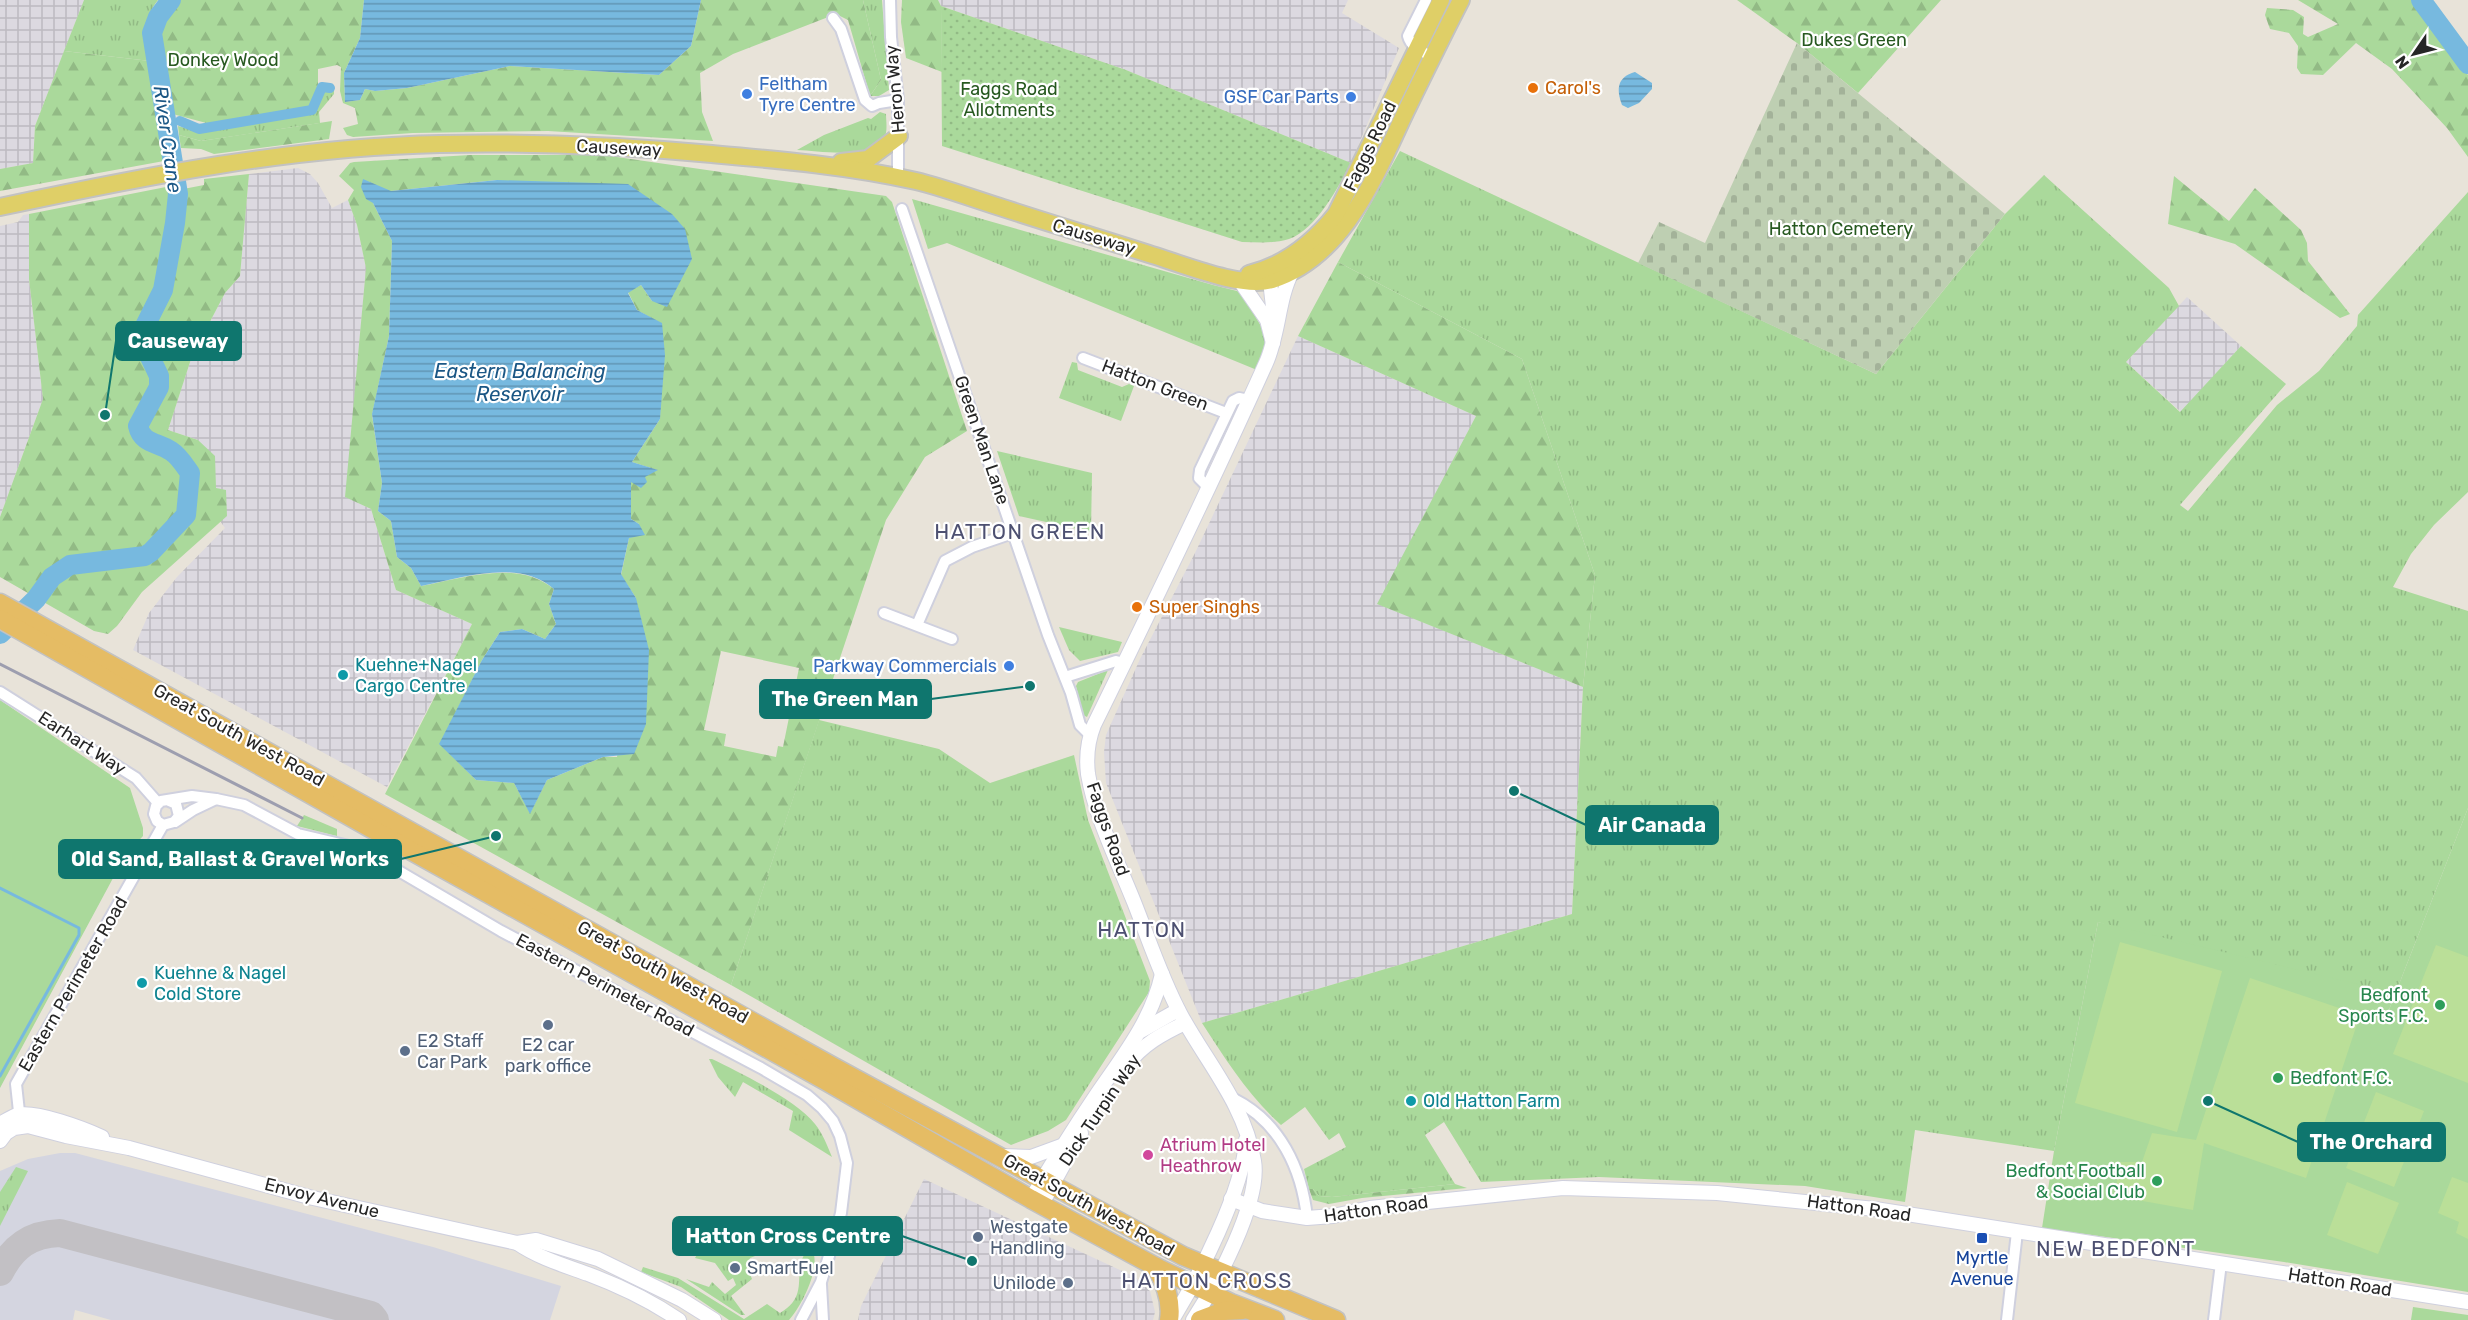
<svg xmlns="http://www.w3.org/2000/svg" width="2468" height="1320" viewBox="0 0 2468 1320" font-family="Rubik,sans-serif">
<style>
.industrial{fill:url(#industrial-grid)}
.airport{fill:#d4d5e0}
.grass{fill:url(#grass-tufts)}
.forest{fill:url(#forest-firs);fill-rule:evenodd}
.cemetery{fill:url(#cemetery-stones)}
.park{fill:#aad99b}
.garden{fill:url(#garden-dots)}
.pitch{fill:#badf98}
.water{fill:url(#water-rules)}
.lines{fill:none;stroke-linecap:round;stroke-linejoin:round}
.stream{stroke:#77b9df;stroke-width:3}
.canal{stroke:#77b9df;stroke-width:10}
.river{stroke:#77b9df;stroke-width:20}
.taxiway{stroke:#c2c0c4;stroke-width:28}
.minor-casing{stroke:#cfd0de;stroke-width:14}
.tertiary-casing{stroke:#cfd0de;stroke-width:16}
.primary-casing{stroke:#c2c2c2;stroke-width:20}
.trunk-casing{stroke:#c2c2c2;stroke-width:21}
.minor{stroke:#fff;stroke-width:10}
.tertiary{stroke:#fff;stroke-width:14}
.primary{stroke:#dfcf67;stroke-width:16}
.trunk{stroke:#e5bc64;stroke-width:18}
.rail{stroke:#9d9eaf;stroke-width:3}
.food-dot{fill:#e8710a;stroke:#fff;stroke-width:2}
.shop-dot{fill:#3f7fe0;stroke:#fff;stroke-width:2}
.culture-dot{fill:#0f9aa8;stroke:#fff;stroke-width:2}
.leisure-dot{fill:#2e9e5b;stroke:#fff;stroke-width:2}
.service-dot{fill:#5c6f8a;stroke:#fff;stroke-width:2}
.hotel-dot{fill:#d1479c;stroke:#fff;stroke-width:2}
.transit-dot{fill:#1a4fb4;stroke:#fff;stroke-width:2}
.labels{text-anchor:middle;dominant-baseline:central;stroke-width:4.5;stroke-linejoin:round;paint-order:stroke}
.park-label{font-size:18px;fill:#275920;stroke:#fff}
.shop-label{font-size:18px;fill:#366cbe;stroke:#fff;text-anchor:end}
.food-label{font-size:18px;fill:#c56008;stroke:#fff;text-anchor:start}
.street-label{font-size:18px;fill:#262626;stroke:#fff}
.culture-label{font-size:18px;fill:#0d838f;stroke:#fff;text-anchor:start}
.leisure-label{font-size:18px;fill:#27864d;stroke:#fff;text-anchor:end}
.service-label{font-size:18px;fill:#4e5e75;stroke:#fff;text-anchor:start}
.hotel-label{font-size:18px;fill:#b23c85;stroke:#fff;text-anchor:start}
.transit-label{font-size:18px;fill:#164399;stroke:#fff}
.water-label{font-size:20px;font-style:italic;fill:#1b5785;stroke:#fff}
.quarter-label{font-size:21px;letter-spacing:1.5px;fill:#4d5071;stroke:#fff}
.leader{fill:none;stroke:#0f766e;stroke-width:2}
.callout-dot{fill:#0f766e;stroke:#fff;stroke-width:2}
.callout{fill:#0f766e;stroke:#0f766e;stroke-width:2}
.callout-label{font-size:20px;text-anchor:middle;font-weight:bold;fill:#fff}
</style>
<defs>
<pattern id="industrial-grid" width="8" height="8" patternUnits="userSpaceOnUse" patternTransform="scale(1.5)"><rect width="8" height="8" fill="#dcd9e0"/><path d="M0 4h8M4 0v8" fill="none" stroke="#bdbac0"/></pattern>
<pattern id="grass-tufts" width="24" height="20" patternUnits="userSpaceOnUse" patternTransform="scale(1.5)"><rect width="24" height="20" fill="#aad99b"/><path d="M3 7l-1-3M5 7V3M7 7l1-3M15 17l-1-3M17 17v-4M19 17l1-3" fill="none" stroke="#92ba85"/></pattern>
<pattern id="forest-firs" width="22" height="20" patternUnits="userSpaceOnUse" patternTransform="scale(1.5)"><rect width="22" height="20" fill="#aad99b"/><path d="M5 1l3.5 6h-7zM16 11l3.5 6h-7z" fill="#92ba85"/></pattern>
<pattern id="cemetery-stones" width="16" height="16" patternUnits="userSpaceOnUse" patternTransform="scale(1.5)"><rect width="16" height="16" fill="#becfb2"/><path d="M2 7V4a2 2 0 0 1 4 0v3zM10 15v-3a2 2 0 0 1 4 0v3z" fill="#a3b299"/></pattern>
<pattern id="garden-dots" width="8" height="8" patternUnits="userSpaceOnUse" patternTransform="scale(1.5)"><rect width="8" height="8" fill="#aad99b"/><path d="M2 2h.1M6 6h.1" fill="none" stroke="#92ba85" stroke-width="1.8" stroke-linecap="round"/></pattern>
<pattern id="water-rules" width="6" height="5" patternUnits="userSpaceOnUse" patternTransform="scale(1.5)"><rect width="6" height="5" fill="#77b9df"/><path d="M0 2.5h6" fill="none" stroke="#6196b5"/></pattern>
</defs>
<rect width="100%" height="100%" fill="#e8e3d9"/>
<g class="industrial">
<path d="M0,0H84L35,126L33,163L0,169Z"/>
<path d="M938,0H1348L1342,13L1399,48L1351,163L1126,70L941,6Z"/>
<path d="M298,168L310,174L318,183L332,208L348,200L357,225L366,268L346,497L371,509L396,590L472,624L387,787L133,650L149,613L177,577L225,528L220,521L216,489L198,440L168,430L192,356L225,293L240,276L249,174Z"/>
<path d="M29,214V279L43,399L0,517V226L18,222L23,215Z"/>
<path d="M2187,297L2241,346L2181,412L2126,362Z"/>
<path d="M1298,336L1476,416L1378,604L1583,687L1572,914L1202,1023L1106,783L1104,752L1106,735L1140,659L1195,553Z"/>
<path d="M924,1179L1135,1277L1150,1291L1155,1312L1153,1320H858L861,1306Z"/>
</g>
<path class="airport" d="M60,1153H75L433,1247L561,1286L550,1320H111L75,1310L73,1320H0V1171L28,1159Z"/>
<g class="grass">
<path d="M84,0H158C143,18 147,40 150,61L64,51Z"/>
<path d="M863,0H882L889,90L879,96H870L881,80Z"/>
<path d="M323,89L334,91V94L319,112L320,123L201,141L179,135L178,126L199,132L312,112Z"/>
<path d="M880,112L886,114C886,121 888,132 884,138C869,160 821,151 797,150L824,135L868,118L871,119Z"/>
<path d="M1400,151L1876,374L2005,214L2044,175L2169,288L2179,306L2126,362L2180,412L2241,346L2286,384L2180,505L2188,511L2277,405L2319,371L2357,326L2358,315L2468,192V492L2434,525L2411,554L2393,587L2468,611V808L2385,1020L2098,922L2054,1151L1915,1130L1905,1202L1805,1186L1599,1177L1481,1182L1444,1122L1425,1135L1455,1184L1332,1197L1319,1196L1313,1189H1309L1304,1169L1346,1147L1339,1133L1329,1140L1305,1107L1281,1125C1248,1095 1226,1060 1202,1023L1572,914L1583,687L1595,575L1522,359L1338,262Z"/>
<path d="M912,199L1213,285L1241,292L1265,333L1267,347L1257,370L947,243L928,249Z"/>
<path d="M1072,362L1077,363L1078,370L1122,387L1129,384L1134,386L1121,421L1059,398Z"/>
<path d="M997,451L1092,473L1091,532L1019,516Z"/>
<path d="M1059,627L1122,642L1118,652L1080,661L1069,650Z"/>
<path d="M1108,670L1087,717L1083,715L1076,686L1078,682Z"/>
<path d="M819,720L939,749L990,783L1074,755L1088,820L1150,981L1149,992L1066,1120L1048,1131L1011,1145L731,985Z"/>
<path d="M304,815L337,829V836L297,826Z"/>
<path d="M712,1059C741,1073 796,1100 815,1124C823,1134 827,1145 832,1157L789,1130L793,1111L743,1082L735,1097L718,1077L709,1059Z"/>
<path d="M16,1167L28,1171L0,1226V1192Z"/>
<path d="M716,1221L770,1250L750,1258L747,1267L752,1279L731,1296L745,1315H741L686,1279L709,1287L712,1282L725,1294L736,1285L733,1278L728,1281L715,1263L695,1258Z"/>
<path d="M806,1252L814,1255C818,1273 801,1307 789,1320H729L681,1287L641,1272L643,1267L678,1278L744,1319L767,1304L780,1313C811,1295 791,1273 806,1252Z"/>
</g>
<g class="forest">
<path d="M177,0H364L360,38L344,73L345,102L360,100L365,89L375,91L407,88L510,66L659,75L691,46L701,0H863L881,80L870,96L848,20L836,14L733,54L700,73L702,112L713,141L548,131L413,133L353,137L347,135L343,128L358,124L355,108L343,103L340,91L341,67L337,65L318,69V91L310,107L210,124L169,113L158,42L159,30Z"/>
<path d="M902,0H938L941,6L942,72L906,58L901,22Z"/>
<path d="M1737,0H1941L1858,93L1797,43Z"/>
<path d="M2298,0H2414L2468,75V157L2447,128L2392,69L2356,43L2323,75L2301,74L2297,68L2298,46L2289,33L2270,29L2265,15L2267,8L2293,10L2304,17L2303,34L2308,37L2338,24Z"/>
<path d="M64,51L150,61L164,161L0,191V169L33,163L35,126Z"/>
<path d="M332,121L329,139L214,154L201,149L181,148L179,135L201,141Z"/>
<path d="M470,155H603L886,196L892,202L967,431L925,457L886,520L731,985L385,794L472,624L396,590L371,509L345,497L366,268L357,225L348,200L354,190L339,176L350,163L354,162ZM497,180L692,259L652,301L641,285L628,292L637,310L662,324L660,419L632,462L657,470L631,481V519L639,524L629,538L621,575L636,598L617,757H603L547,780L530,813L514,783L476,780L440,744L482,660L500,632L522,629L545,639L556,624L549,604L554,589C517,559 463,578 421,586L411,568L397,557L391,521L378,511L382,483L372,415L389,336L392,241L373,203L391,191ZM721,651L799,668L783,747L778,746L776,757L724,746L726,734L704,730Z"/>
<path d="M249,174L240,276L225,293L192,356L168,430L198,440L215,456L216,488L226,490L227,516L142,592L117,626L108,634L94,631L0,577V517L43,399L29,279V214L171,186L173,191L204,185V179Z"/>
<path d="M2174,176L2229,221L2255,188L2301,230L2307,243L2308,261L2350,314L2340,318L2235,244L2168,224Z"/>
<path d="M1338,262L1522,359L1595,575L1583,687L1377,604L1476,416L1298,336Z"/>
<path d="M1455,1184L1467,1188L1362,1198L1329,1204L1313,1200L1309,1189H1313L1319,1196L1332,1197Z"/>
</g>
<path class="cemetery" d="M1797,43L2005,214L1876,374L1638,263L1659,222L1705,243Z"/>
<g class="park">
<path d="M0,700L130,788L143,828V836L126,854L0,1088Z"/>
<path d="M2468,808V1292L2284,1262L2042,1228L2054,1151L2098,922L2366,986L2375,1016L2385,1020Z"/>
<path d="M2413,1307L2468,1315V1320H2411Z"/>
</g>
<path class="garden" d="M941,6L1126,70L1351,163C1339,186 1316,230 1289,239C1274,244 1257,242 1242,242L942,146Z"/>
<g class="pitch">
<path d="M2120,942L2222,971L2177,1132L2075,1103Z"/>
<path d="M2436,945L2468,957V1083L2393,1054Z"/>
<path d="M2250,978L2360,1015L2306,1178L2204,1143L2193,1210L2115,1196L2120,1162H2142L2152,1133L2196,1140Z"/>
<path d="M2376,1092L2424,1111L2394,1187L2346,1168Z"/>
<path d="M2452,1177L2468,1183V1239L2456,1233L2459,1222L2438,1213Z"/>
<path d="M2347,1182L2399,1203L2378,1254L2327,1235Z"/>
</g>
<g class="water">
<path d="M364,0H701L691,46L659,75L510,66L407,88L375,91L365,89L360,100L345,102L344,73L360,38Z"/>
<path d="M1635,72L1652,83V89L1639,103L1628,108L1622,105C1616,89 1617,77 1635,72Z"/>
<path d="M363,179L391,191L497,180L628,184L672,214L685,229L692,259L667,307L652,301L641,285L628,293L637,310L662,323L665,355L660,419L632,462L658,470L645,477L647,482L641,488L631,482V519L639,524L645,535L629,538L621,574L636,598L649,650L646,724L634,754L603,757L547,780L530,814L514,783L476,780L439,744L482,660L500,632L522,629L545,639L556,624L549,604L554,589C517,558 463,578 421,586L411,568L397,557L391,521L378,511L382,483L372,414L389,336L392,241L373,203L366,199L361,187Z"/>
</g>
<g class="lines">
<path class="stream" d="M0,888L79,928V935L0,1076"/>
<g class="canal">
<path d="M166,112L169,117"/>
<path d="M180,121L199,129L312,110L322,87L330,88"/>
</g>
<g class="river">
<path d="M2421,0L2468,64"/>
<path d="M0,634L36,599L52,577L70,565L145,556L151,552L186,515L190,473C185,466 179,456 171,451C158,442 142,444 138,426L159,387V376L142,340V332L163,290L175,223L178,194L152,33L158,17L171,0"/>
</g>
<path class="taxiway" d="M0,1272C13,1247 30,1234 60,1233L371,1315L375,1320"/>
<g class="minor-casing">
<g id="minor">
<path d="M890,0L891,37L898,100V177"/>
<path d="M1426,0L1408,36C1411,48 1423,52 1433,57"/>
<path d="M833,18L841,29L865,100L872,106L879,103L898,100"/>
<path d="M902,209L1048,635L1071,693L1080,725L1090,735"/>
<path d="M1083,358L1226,413"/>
<path d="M1209,488L1199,478L1200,470L1233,401L1239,398L1249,400"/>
<path d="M884,613L952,639"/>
<path d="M917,625L945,561L972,547L1013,533"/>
<path d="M1065,677L1116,661L1124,663"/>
<path d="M0,692L136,778L158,803"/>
<path d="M169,801L176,804L179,816L174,822L163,825L157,821L154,814L156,806L161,801L192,796L216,799L244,805L298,834L349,846L380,860L501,931L761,1068L807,1095L822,1108L833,1121L840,1136L847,1163L841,1213L832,1246L821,1282L801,1320"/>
<path d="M175,822L193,810L216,799"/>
<path d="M1234,1099C1280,1122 1302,1169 1307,1218"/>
<path d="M20,1121L16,1084L163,825"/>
<path d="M821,1285L823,1320"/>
<path d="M2007,1320L2017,1232"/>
<path d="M2214,1320L2221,1263"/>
</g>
</g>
<g class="tertiary-casing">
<g id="tertiary">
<path d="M1269,272L1275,324"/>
<path d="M1240,281L1267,320L1273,343"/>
<path d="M1141,1031L1178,1010"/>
<path d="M1127,1065C1143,1044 1162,1034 1185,1023"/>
<path d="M0,1124C5,1121 12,1117 17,1115C35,1110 85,1129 102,1137"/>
<path d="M0,1141L6,1133L14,1128L28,1126L66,1136L129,1148L313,1198L517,1243L536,1240L598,1259L682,1300L714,1320"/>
<path d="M1002,1156L1031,1157L1061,1146"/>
<path d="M1031,1199C1052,1163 1074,1128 1097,1094C1123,1056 1152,1020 1162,974"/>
<path d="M1231,1199L1262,1211L1307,1218L1333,1216L1370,1208L1563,1188L1717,1193L1875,1209L2468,1302"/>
<path d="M1042,1204L1081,1133"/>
<path d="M517,1243C539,1258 563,1265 588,1274C620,1286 651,1301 679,1320"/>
<path d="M1172,1320C1198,1278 1244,1189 1246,1140"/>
<path d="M1193,1320C1216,1285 1261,1202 1254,1161C1245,1105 1207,1063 1181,1015C1162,980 1149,940 1134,902C1118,862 1095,816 1088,774C1086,757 1088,740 1094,725C1153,605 1211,485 1266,363C1279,334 1278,299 1292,272"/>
</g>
</g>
<g class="primary-casing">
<g id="primary">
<path d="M841,162L868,159L899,136"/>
<path d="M0,207C145,176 292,147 440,144C531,142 622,146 712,154C780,160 849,166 916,181C945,188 974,199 1003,208C1052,224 1102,239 1152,255C1182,264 1242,289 1272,280C1345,257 1376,174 1406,111C1424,74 1442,37 1461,0"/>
<path d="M1249,274C1285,265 1313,243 1336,214L1441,0"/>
</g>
</g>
<g class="trunk-casing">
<g id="trunk">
<path d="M0,603L832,1066L1183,1256L1336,1320"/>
<path d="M0,619L372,829L824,1080L1031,1199L1156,1267L1231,1303L1275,1320"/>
<path d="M1156,1267C1165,1283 1172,1302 1169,1320"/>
<path d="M1200,1320L1224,1311L1243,1310"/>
</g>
</g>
<use href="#minor" class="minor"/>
<use href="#tertiary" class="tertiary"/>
<use href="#primary" class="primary"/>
<use href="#trunk" class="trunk"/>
<path class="rail" d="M0,664L302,818"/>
</g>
<g class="food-dot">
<circle cx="1533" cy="88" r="6"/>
<circle cx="1137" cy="607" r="6"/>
</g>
<g class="shop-dot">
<circle cx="747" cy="94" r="6"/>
<circle cx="1351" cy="97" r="6"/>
<circle cx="1009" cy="666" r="6"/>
</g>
<g class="culture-dot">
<circle cx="343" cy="675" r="6"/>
<circle cx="142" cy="983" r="6"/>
<circle cx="1411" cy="1101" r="6"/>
</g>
<g class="leisure-dot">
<circle cx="2440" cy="1005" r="6"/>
<circle cx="2278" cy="1078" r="6"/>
<circle cx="2157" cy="1181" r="6"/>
</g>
<g class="service-dot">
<circle cx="548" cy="1025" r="6"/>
<circle cx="405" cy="1051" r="6"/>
<circle cx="978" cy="1237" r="6"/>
<circle cx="735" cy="1268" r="6"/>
<circle cx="1068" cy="1283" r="6"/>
</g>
<circle class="hotel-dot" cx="1148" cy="1155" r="6"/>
<rect class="transit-dot" x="1976" y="1232" width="12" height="12" rx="3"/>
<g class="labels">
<g class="park-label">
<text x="1854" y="40">Dukes Green</text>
<text x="223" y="60">Donkey Wood</text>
<text x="1009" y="89">Faggs Road<tspan x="1009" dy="21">Allotments</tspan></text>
<text x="1841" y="229">Hatton Cemetery</text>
</g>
<g class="shop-label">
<text x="759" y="84" text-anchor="start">Feltham<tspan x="759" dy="21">Tyre Centre</tspan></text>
<text x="1339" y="97">GSF Car Parts</text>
<text x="997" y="666">Parkway Commercials</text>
</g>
<g class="food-label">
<text x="1545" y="88">Carol's</text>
<text x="1149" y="607">Super Singhs</text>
</g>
<g class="street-label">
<text transform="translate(895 89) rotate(-95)">Heron Way</text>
<text transform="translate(1370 146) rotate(-64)">Faggs Road</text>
<text transform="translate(619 148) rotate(3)">Causeway</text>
<text transform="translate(1094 237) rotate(17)">Causeway</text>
<text transform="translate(1155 385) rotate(21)">Hatton Green</text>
<text transform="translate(982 440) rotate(71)">Green Man Lane</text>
<text transform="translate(239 735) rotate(29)">Great South West Road</text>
<text transform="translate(82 743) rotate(33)">Earhart Way</text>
<text transform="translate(1108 829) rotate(71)">Faggs Road</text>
<text transform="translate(663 972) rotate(29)">Great South West Road</text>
<text transform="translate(73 984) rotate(-60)">Eastern Perimeter Road</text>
<text transform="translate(605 985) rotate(28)">Eastern Perimeter Road</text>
<text transform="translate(1100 1110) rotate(-56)">Dick Turpin Way</text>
<text transform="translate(322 1198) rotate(14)">Envoy Avenue</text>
<text transform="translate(1089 1205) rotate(29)">Great South West Road</text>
<text transform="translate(1859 1208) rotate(8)">Hatton Road</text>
<text transform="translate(1376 1209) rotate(-8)">Hatton Road</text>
<text transform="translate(2340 1282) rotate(9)">Hatton Road</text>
</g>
<g class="culture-label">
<text x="355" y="665">Kuehne+Nagel<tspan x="355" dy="21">Cargo Centre</tspan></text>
<text x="154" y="973">Kuehne &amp; Nagel<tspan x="154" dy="21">Cold Store</tspan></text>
<text x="1423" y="1101">Old Hatton Farm</text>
</g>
<g class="leisure-label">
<text x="2428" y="995">Bedfont<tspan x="2428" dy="21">Sports F.C.</tspan></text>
<text x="2290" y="1078" text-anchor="start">Bedfont F.C.</text>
<text x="2145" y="1171">Bedfont Football<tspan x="2145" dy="21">&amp; Social Club</tspan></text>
</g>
<g class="service-label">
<text x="417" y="1041">E2 Staff<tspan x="417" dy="21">Car Park</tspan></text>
<text x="548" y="1045" text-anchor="middle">E2 car<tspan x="548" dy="21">park office</tspan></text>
<text x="990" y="1227">Westgate<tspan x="990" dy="21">Handling</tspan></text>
<text x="747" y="1268">SmartFuel</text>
<text x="1056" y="1283" text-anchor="end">Unilode</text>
</g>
<g class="hotel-label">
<text x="1160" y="1145">Atrium Hotel<tspan x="1160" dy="21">Heathrow</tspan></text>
</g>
<g class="transit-label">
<text x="1982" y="1258">Myrtle<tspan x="1982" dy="21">Avenue</tspan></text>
</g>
<g class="water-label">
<text transform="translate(168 139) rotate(82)">River Crane</text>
<text x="520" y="371">Eastern Balancing<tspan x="520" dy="23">Reservoir</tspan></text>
</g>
<g class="quarter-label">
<text x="1020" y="531">HATTON GREEN</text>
<text x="1142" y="929">HATTON</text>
<text x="2116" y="1248">NEW BEDFONT</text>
<text x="1207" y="1280">HATTON CROSS</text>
</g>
</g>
<path class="leader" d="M105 415L116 341M1030 686L931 699M1514 791L1586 825M496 836L401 859M2208 1101L2298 1142M972 1261L902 1236"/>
<g class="callout-dot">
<circle cx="105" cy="415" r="6"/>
<circle cx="1030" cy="686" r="6"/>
<circle cx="1514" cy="791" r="6"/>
<circle cx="496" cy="836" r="6"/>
<circle cx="2208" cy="1101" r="6"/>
<circle cx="972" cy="1261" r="6"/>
</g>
<g class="callout">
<rect x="116" y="322" width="125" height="38" rx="6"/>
<rect x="760" y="680" width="171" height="38" rx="6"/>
<rect x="1586" y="806" width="132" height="38" rx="6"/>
<rect x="59" y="840" width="342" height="38" rx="6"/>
<rect x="2298" y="1123" width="147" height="38" rx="6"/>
<rect x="673" y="1217" width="229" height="38" rx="6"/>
</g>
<g class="callout-label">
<text x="178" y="348">Causeway</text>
<text x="845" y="706">The Green Man</text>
<text x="1652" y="832">Air Canada</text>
<text x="230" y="866">Old Sand, Ballast &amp; Gravel Works</text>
<text x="2371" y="1149">The Orchard</text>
<text x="788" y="1243">Hatton Cross Centre</text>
</g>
<g transform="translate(2414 54) rotate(235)" stroke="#ffffff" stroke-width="4.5" paint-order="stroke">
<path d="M0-4.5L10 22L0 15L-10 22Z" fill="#262626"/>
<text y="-9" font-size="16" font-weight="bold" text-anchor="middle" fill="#262626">N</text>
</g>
</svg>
